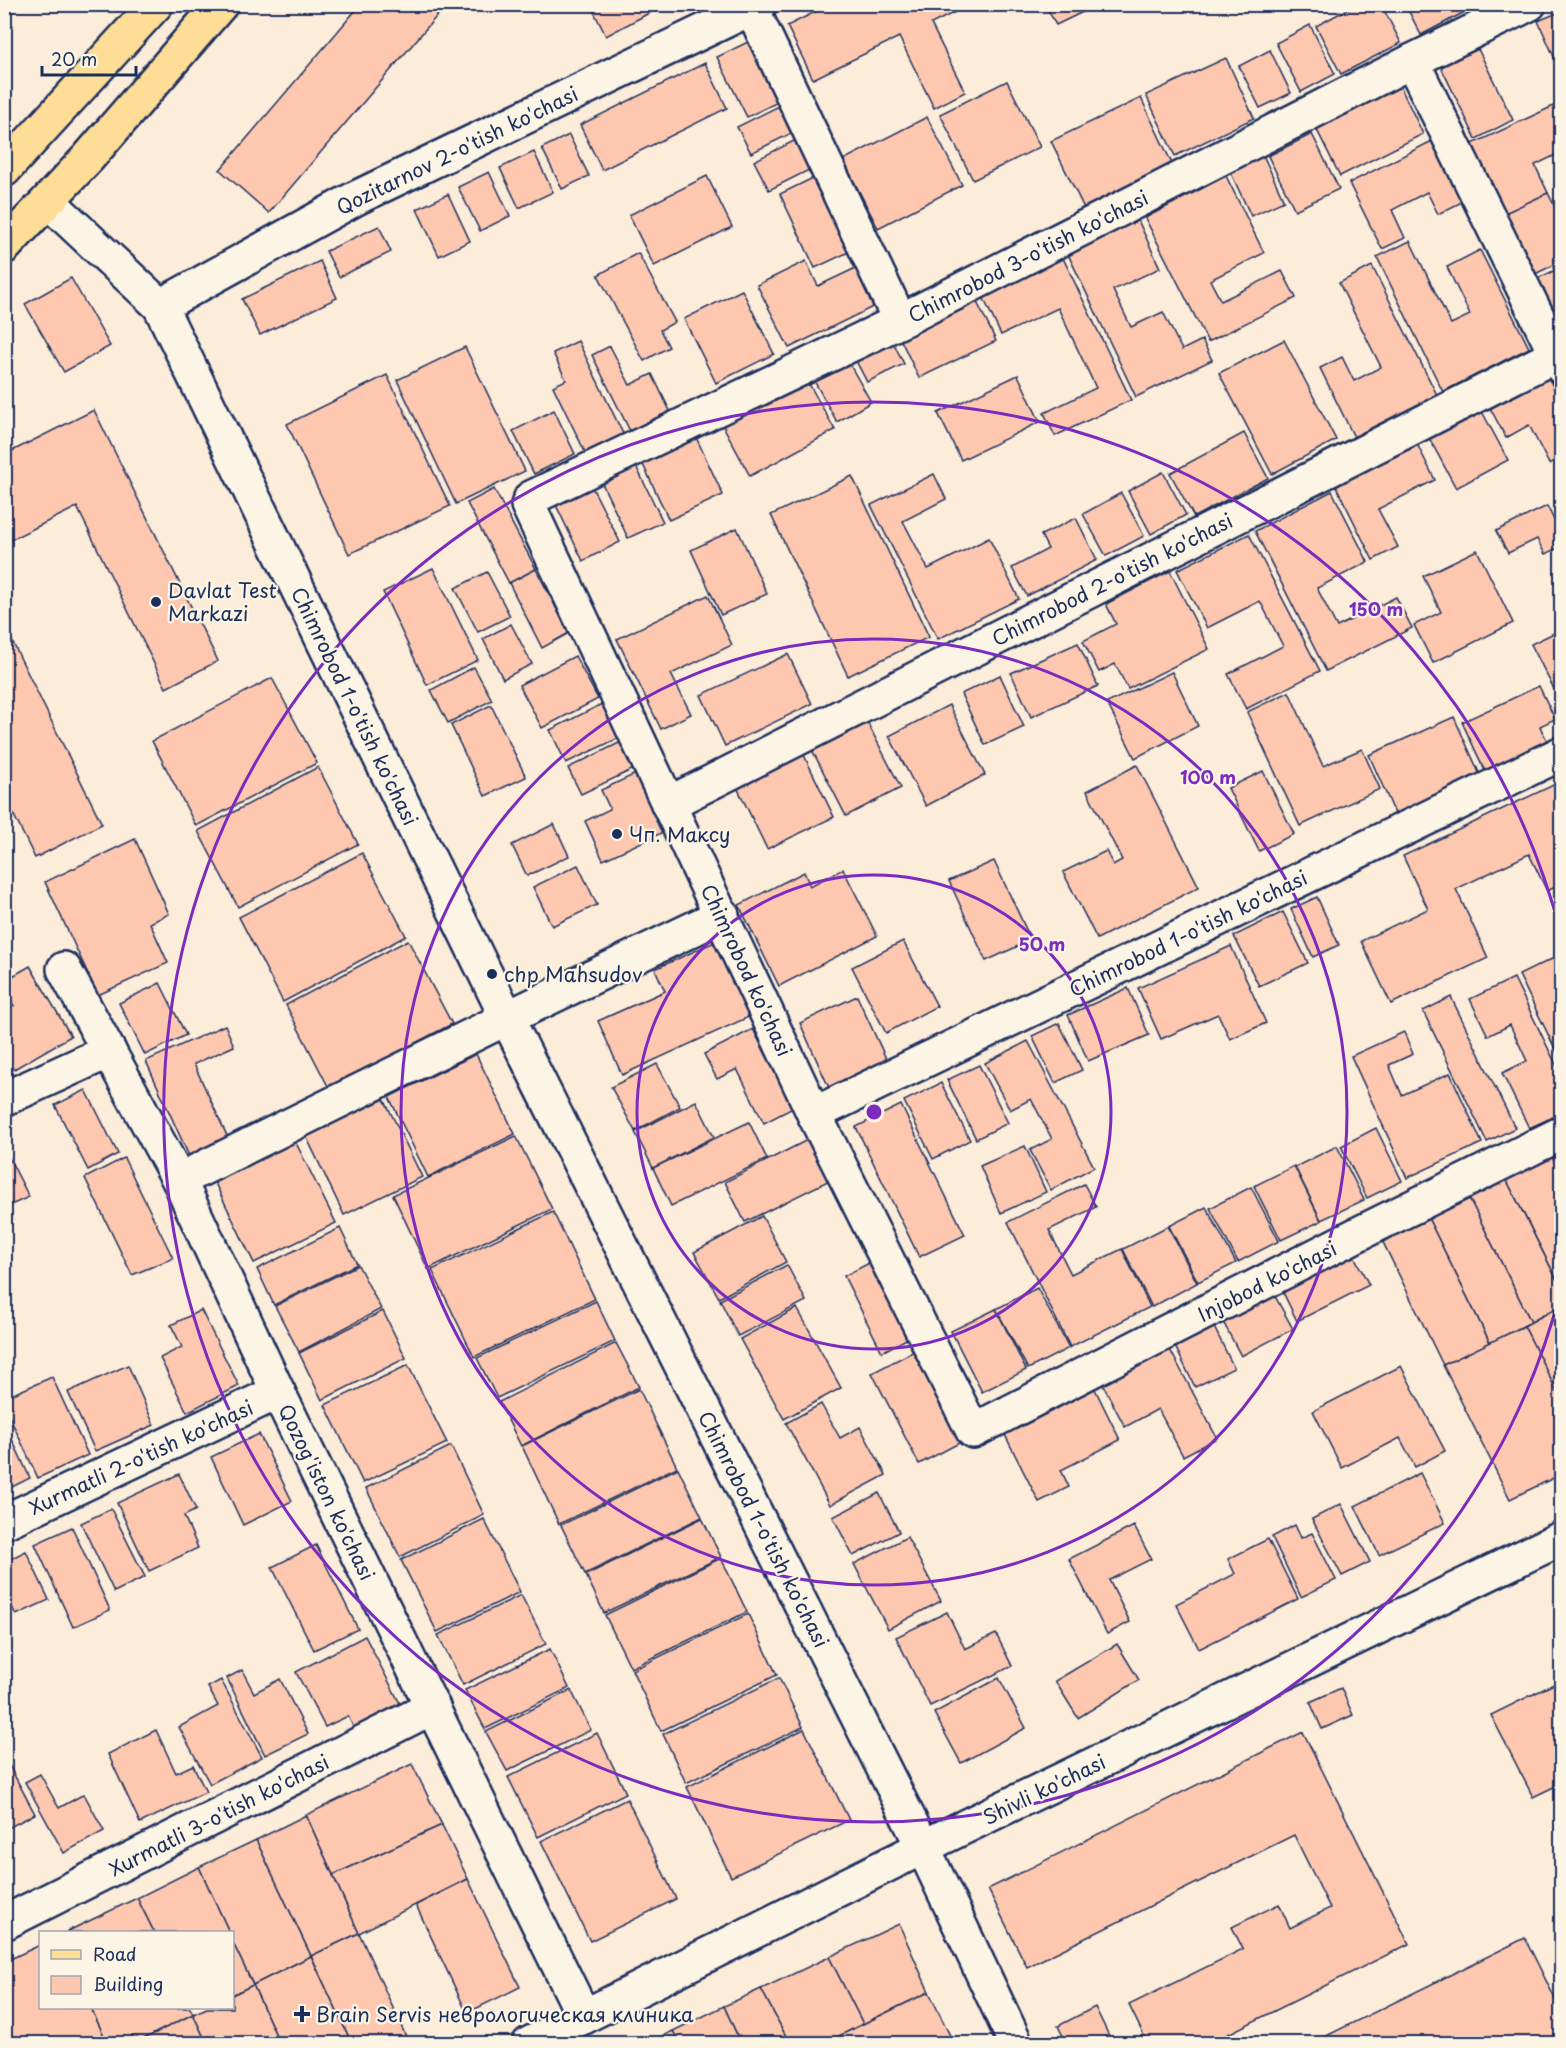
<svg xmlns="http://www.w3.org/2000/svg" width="1566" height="2048" viewBox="0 0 1566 2048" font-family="'Playpen Sans',sans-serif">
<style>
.building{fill:#fec8b0;stroke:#1b2f5e;stroke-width:1.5}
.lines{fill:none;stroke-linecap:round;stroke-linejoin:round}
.minor-casing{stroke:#1b2f5e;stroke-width:38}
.major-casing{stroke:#1b2f5e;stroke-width:38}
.minor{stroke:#fcf5e5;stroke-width:33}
.major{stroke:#fedd96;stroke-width:33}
.ring{fill:none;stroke:#7b2cbf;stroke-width:3}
.poi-dot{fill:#1b2f5e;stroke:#fcf5e5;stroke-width:2}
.labels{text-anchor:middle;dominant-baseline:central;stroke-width:4.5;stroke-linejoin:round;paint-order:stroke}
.street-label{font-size:20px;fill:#1b2f5e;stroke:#fcf5e5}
.poi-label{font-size:20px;fill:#1b2f5e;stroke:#fcf5e5;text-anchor:start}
.centre{fill:#7b2cbf;stroke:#fcf5e5;stroke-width:3}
.ring-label{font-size:18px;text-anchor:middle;font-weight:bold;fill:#7b2cbf;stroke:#fcf5e5;stroke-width:4.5;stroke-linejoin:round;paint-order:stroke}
</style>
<rect width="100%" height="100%" fill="#fcecda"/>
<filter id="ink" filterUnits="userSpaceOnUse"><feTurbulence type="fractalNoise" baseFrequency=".0167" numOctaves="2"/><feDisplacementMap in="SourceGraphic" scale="12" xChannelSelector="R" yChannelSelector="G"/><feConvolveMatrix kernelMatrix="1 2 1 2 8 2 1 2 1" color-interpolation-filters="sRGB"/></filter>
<g filter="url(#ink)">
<g class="building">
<path d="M361,4H447L269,213L220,170Z"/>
<path d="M590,4H666L606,36Z"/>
<path d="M831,4H971L931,24L965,92L934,108L899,37L813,79L787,26Z"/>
<path d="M1045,4H1092L1093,7L1056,25Z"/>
<path d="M1357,4H1381L1401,43L1341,74L1316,26Z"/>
<path d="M1405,4H1480L1421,35Z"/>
<path d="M1562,11V59L1556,61L1538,21Z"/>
<path d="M1310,25L1335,74L1301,92L1276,43Z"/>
<path d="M750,41L780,101L747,117L717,57Z"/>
<path d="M1478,49L1513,120L1476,139L1441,67Z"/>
<path d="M1270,50L1291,93L1260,108L1239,66Z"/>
<path d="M1226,58L1254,118L1175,156L1146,95Z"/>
<path d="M705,63L727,108L602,170L580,125Z"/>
<path d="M1007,81L1040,147L973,180L940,114Z"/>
<path d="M1400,86L1423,134L1340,176L1316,128Z"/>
<path d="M1141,98L1174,168L1085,210L1051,141Z"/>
<path d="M1562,102V152L1535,165L1548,193L1501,215L1468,146Z"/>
<path d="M781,105L794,132L751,153L737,127Z"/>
<path d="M927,117L962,185L878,228L843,160Z"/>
<path d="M1312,134L1339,189L1295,210L1268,156Z"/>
<path d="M569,135L589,176L562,189L542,148Z"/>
<path d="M800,138L815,167L769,190L754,161Z"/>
<path d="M1432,141L1462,202L1438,214L1427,192L1392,210L1405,238L1382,249L1349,183Z"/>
<path d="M534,152L553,192L519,208L500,168Z"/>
<path d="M1263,155L1284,201L1251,216L1230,171Z"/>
<path d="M489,172L510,216L480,231L458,187Z"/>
<path d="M707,176L732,227L654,266L629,215Z"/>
<path d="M1226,176L1264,253L1210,280L1221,301L1282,271L1296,298L1208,342L1145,218Z"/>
<path d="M815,177L851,251L815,268L780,194Z"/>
<path d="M1548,193L1562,221V261L1533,275L1503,214Z"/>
<path d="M448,194L470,241L439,256L417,209Z"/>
<path d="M1137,218L1160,268L1113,290L1131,327L1163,312L1182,350L1202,340L1212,360L1136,397L1067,252Z"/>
<path d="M379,226L391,252L339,277L326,251Z"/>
<path d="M1410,241L1451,324L1470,315L1447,267L1480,250L1529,348L1443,392L1377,257Z"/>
<path d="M638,253L675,322L660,330L669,347L644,361L598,275Z"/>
<path d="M1062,256L1131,400L1055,436L1044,413L1096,388L1058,308L1001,335L982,295Z"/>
<path d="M320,261L337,298L260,335L242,299Z"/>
<path d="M806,261L818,286L860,266L879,304L789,348L757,285Z"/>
<path d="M1372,266L1437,395L1354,437L1320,368L1342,357L1354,381L1381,367L1339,283Z"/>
<path d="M1562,267V334L1536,279Z"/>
<path d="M71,278L110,346L64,372L25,304Z"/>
<path d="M742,290L774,354L716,383L684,319Z"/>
<path d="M974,296L996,341L919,378L898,334Z"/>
<path d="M890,336L904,364L867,382L853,355Z"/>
<path d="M1284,340L1336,440L1272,474L1219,373Z"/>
<path d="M578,341L626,440L588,458L553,386L566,380L553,353Z"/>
<path d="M610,346L630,385L652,374L672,415L632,435L592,355Z"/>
<path d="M465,347L525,471L456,504L397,380Z"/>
<path d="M846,358L871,402L837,422L812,377Z"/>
<path d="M1545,372L1562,403V457L1549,464L1529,425L1506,438L1487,402Z"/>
<path d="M387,375L450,506L349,554L287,424Z"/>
<path d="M804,375L835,430L750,476L720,420Z"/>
<path d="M1018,375L1040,422L961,460L938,413Z"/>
<path d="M1479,406L1508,460L1456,488L1427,434Z"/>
<path d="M94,410L218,661L166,688L77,507L4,543V455Z"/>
<path d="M554,410L575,454L534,474L513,431Z"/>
<path d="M694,433L723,495L669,520L640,458Z"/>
<path d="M1244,433L1268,478L1194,517L1170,473Z"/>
<path d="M1417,444L1435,480L1378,509L1398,547L1373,560L1336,486Z"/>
<path d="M634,462L663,522L628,538L600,479Z"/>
<path d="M1163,472L1186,515L1151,534L1128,491Z"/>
<path d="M934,474L946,499L903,521L928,569L989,538L1019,599L938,639L871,505Z"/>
<path d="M852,476L929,637L848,676L771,515Z"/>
<path d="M591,485L620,542L583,561L555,503Z"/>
<path d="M494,489L536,569L509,583L467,503Z"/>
<path d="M1332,491L1368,562L1317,588L1337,627L1396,597L1412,628L1326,671L1255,531Z"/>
<path d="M1121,493L1144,536L1106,556L1083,514Z"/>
<path d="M1547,506L1562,536V546L1545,554L1537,539L1508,553L1496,531Z"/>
<path d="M1076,518L1097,560L1027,596L1012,568L1048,549L1041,535Z"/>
<path d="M737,528L767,594L721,615L691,550Z"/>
<path d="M1249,534L1320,671L1246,709L1228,674L1283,646L1260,601L1207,628L1177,570Z"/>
<path d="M1477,550L1513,623L1433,663L1414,625L1441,612L1423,576Z"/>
<path d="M433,568L478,660L427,685L383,592Z"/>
<path d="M536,569L569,633L542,648L509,583Z"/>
<path d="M1170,571L1209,649L1128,689L1115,664L1099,672L1083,641L1116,624L1106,604Z"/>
<path d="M487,572L510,616L478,632L455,588Z"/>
<path d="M708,595L732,645L671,674L691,714L661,729L617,639Z"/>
<path d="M511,624L532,664L503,679L483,639Z"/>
<path d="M1562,629V705L1531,644Z"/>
<path d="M9,635L102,824L35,858L4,795V638Z"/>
<path d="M1078,643L1098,686L1031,717L1011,673Z"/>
<path d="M788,654L812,704L725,746L701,695Z"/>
<path d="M575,656L598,699L542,728L519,685Z"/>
<path d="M474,667L492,700L448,723L431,690Z"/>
<path d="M1172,672L1198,726L1135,758L1107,703Z"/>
<path d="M1000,675L1024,727L985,745L961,694Z"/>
<path d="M272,678L317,763L196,826L152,741Z"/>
<path d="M1539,686L1555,719L1540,726L1548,743L1486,773L1462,722Z"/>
<path d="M1289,692L1323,766L1362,749L1380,789L1300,826L1247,712Z"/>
<path d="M602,704L619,738L566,763L550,730Z"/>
<path d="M491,705L526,777L485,796L451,725Z"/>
<path d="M949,705L985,775L926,806L889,736Z"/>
<path d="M863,714L901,788L846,816L808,742Z"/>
<path d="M1454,717L1481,777L1396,816L1369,755Z"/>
<path d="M621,742L634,769L581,794L568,768Z"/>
<path d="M801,749L834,817L767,849L734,781Z"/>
<path d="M1137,765L1199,887L1097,939L1063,872L1106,851L1113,865L1122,860L1087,791Z"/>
<path d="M318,767L358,844L238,907L198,831Z"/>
<path d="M642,771L668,830L603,860L585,821L610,809L601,790Z"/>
<path d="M1263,771L1294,834L1259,851L1228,788Z"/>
<path d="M1562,781V884L1547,891L1529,854L1456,889L1488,958L1391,1004L1361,941L1428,909L1403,856Z"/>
<path d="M554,824L569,856L527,876L512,845Z"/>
<path d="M135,839L169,914L150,923L168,963L98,995L45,882Z"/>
<path d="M362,853L406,936L283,1002L239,917Z"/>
<path d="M994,861L1031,940L986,961L949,881Z"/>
<path d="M578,865L597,905L552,926L533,887Z"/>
<path d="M843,869L877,936L779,986L739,905L804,872L810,886Z"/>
<path d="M1317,897L1339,945L1313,957L1291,909Z"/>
<path d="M1283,912L1308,963L1259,986L1234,936Z"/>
<path d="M408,940L452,1024L329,1088L286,1005Z"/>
<path d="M719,940L753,1015L622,1075L598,1021L665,991L655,969Z"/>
<path d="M903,941L937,1006L886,1033L852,967Z"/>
<path d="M1231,946L1266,1023L1230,1039L1218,1014L1161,1039L1138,988Z"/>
<path d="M1562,954V1063L1519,975Z"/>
<path d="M30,966L71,1036L4,1075V1011L14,1006L4,989V981Z"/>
<path d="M1514,978L1562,1077V1113L1529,1128L1502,1073L1527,1061L1510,1025L1488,1036L1470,999Z"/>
<path d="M160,983L186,1035L145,1055L119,1003Z"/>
<path d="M1128,988L1149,1035L1088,1061L1068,1015Z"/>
<path d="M857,996L888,1063L830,1090L800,1023Z"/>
<path d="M1451,997L1515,1128L1487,1142L1423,1011Z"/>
<path d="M1059,1023L1082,1070L1055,1083L1032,1036Z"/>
<path d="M225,1025L234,1046L194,1064L228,1138L189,1156L146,1061Z"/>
<path d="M753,1029L793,1108L764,1123L737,1069L717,1079L704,1054Z"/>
<path d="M1404,1032L1413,1054L1389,1065L1402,1095L1450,1073L1482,1143L1407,1178L1351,1056Z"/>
<path d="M1028,1041L1094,1167L1051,1190L1030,1150L1052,1139L1031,1099L1010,1110L985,1063Z"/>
<path d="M476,1054L515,1134L428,1177L389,1097Z"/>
<path d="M657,1064L680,1107L635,1131L611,1087Z"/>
<path d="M979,1065L1008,1123L976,1139L947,1080Z"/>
<path d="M941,1083L970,1140L933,1159L904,1101Z"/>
<path d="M86,1090L118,1154L88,1170L55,1105Z"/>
<path d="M384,1099L422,1177L344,1215L306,1136Z"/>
<path d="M696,1101L714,1137L653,1168L635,1132Z"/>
<path d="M901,1105L965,1235L919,1257L856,1127Z"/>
<path d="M749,1122L767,1159L671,1206L653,1168Z"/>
<path d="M1376,1128L1402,1181L1367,1198L1341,1146Z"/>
<path d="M819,1134L840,1175L745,1222L725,1182Z"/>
<path d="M516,1136L552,1209L428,1269L393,1195Z"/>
<path d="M295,1141L336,1223L254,1263L214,1181Z"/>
<path d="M1025,1146L1046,1192L1001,1213L980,1166Z"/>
<path d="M1337,1146L1364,1200L1321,1220L1295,1167Z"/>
<path d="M4,1148L29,1197L4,1208Z"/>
<path d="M1562,1148V1177L1550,1153Z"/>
<path d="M1550,1153L1562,1177V1290L1504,1175Z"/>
<path d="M124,1158L173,1258L132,1275L85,1178Z"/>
<path d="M1294,1166L1321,1221L1281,1240L1254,1186Z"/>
<path d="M1504,1175L1562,1290V1305L1531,1322L1467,1194Z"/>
<path d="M1084,1184L1096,1207L1049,1230L1071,1274L1122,1249L1150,1307L1070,1347L1008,1222Z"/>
<path d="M1251,1187L1279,1241L1238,1262L1210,1208Z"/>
<path d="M1467,1194L1531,1322L1490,1343L1426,1214Z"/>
<path d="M1206,1207L1236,1263L1198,1282L1169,1226Z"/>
<path d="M553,1212L595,1299L474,1357L432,1270Z"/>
<path d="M1426,1214L1490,1343L1443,1365L1380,1236Z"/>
<path d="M762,1216L786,1262L719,1298L694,1252Z"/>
<path d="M1168,1226L1197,1283L1152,1307L1123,1249Z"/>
<path d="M340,1228L357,1264L274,1305L257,1269Z"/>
<path d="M1349,1246L1369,1285L1297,1321L1278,1282Z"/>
<path d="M877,1259L916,1334L882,1352L844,1276Z"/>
<path d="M358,1265L381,1309L299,1352L275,1306Z"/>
<path d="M787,1265L806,1301L738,1336L720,1300Z"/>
<path d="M1037,1288L1069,1348L1028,1369L996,1309Z"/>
<path d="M1271,1289L1293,1329L1241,1356L1220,1316Z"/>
<path d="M596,1301L615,1341L497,1398L477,1358Z"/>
<path d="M1562,1305V1402L1524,1326Z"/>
<path d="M797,1308L841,1388L784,1419L740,1339Z"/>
<path d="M996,1309L1026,1370L982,1392L951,1331Z"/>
<path d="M201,1310L239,1386L187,1412L160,1358L182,1347L171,1325Z"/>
<path d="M383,1311L406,1358L322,1400L299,1353Z"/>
<path d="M1212,1323L1234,1368L1195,1387L1173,1342Z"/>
<path d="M1524,1326L1562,1402V1474L1510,1499L1443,1365Z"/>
<path d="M616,1343L639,1387L521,1446L499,1402Z"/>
<path d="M1167,1344L1217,1438L1183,1456L1158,1409L1125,1427L1100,1379Z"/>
<path d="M920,1348L967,1439L919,1464L872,1373Z"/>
<path d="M128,1365L154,1425L95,1451L68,1392Z"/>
<path d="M408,1365L447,1443L363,1483L325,1405Z"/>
<path d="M1401,1366L1445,1451L1415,1467L1400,1438L1342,1468L1313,1411Z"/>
<path d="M52,1377L88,1455L38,1478L4,1405V1398Z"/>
<path d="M1093,1385L1120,1440L1061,1470L1069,1487L1039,1502L1003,1431Z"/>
<path d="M639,1389L677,1467L559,1524L522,1446Z"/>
<path d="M821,1404L840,1438L860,1427L886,1475L830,1505L786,1423Z"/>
<path d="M4,1422L30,1478L4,1491Z"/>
<path d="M259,1434L292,1501L243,1525L211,1457Z"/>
<path d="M451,1446L484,1515L400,1557L366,1488Z"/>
<path d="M678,1468L702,1517L585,1574L561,1525Z"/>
<path d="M1420,1473L1445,1523L1379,1555L1355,1506Z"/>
<path d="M179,1474L196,1510L184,1516L198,1548L149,1571L117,1503Z"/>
<path d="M879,1493L899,1532L853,1556L833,1517Z"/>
<path d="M1341,1504L1370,1562L1342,1576L1312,1519Z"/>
<path d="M111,1509L145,1577L114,1592L81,1523Z"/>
<path d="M702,1518L721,1557L604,1613L586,1575Z"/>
<path d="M484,1519L520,1592L437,1632L401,1560Z"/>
<path d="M1295,1525L1301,1538L1312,1533L1336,1580L1301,1597L1272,1537Z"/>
<path d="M1134,1526L1151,1559L1109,1580L1130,1622L1107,1634L1069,1559Z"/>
<path d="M72,1527L110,1610L73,1627L35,1544Z"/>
<path d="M907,1537L941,1601L888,1629L854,1564Z"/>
<path d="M1268,1539L1298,1599L1199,1649L1176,1604L1235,1574L1228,1559Z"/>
<path d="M316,1545L358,1629L314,1650L272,1567Z"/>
<path d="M26,1551L49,1600L16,1615L4,1591V1562Z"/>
<path d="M721,1558L747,1612L631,1668L605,1615Z"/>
<path d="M521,1595L546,1644L463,1685L438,1635Z"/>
<path d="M947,1612L965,1649L996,1634L1012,1666L930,1706L896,1637Z"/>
<path d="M748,1614L777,1675L661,1731L632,1670Z"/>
<path d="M365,1636L407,1717L360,1741L348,1716L325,1727L296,1672Z"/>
<path d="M1117,1644L1139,1680L1078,1718L1055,1681Z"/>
<path d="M550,1649L569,1688L485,1729L465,1690Z"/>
<path d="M242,1670L254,1693L280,1679L308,1734L265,1755L227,1678Z"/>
<path d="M779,1678L803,1727L686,1783L663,1734Z"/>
<path d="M999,1678L1026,1728L961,1763L934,1713Z"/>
<path d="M221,1680L262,1757L210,1784L179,1727L218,1706L208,1687Z"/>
<path d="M1562,1680V1783L1533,1797L1491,1715Z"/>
<path d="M1341,1688L1353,1715L1322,1729L1310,1702Z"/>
<path d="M571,1690L591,1730L507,1771L486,1732Z"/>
<path d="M804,1729L849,1820L731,1877L687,1787Z"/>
<path d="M156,1730L176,1773L193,1765L206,1792L140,1823L108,1754Z"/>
<path d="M1303,1732L1409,1944L1208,2044H1148L1129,2005L1243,1949L1232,1927L1279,1904L1290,1928L1330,1908L1294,1835L1027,1967L988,1889Z"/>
<path d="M597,1733L626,1793L538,1837L508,1777Z"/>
<path d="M4,1756L35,1814L4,1830Z"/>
<path d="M412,1764L442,1825L333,1875L306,1815Z"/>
<path d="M40,1774L59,1808L84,1794L104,1831L64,1853L25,1782Z"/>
<path d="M627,1799L676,1899L590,1941L541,1841Z"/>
<path d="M306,1815L359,1933L311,1956L256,1840Z"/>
<path d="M442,1825L468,1879L359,1933L333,1875Z"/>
<path d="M256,1840L311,1956L253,1985L232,1941V1932H229L199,1867Z"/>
<path d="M199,1867L229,1932H154L137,1898Z"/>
<path d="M468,1879L520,1987L467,2013L416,1905Z"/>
<path d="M137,1898L154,1932H66Z"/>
<path d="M899,1924L929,1992L863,2024L829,1957Z"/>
<path d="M359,1933L408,2041L403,2044H352L311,1956Z"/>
<path d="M1525,1938L1562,2013V2032L1538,2044H1310Z"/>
<path d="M232,1941L253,1985L232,1995Z"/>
<path d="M40,1945V2008H91L108,2044H13L4,2025V1962Z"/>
<path d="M311,1956L352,2044H280L253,1985Z"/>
<path d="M829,1957L863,2024L823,2044H790L761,1989Z"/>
<path d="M253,1985L280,2044H207L193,2014L207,2008H232V1995Z"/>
<path d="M761,1989L790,2044H741L724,2006Z"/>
<path d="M929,1992L954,2044H823L863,2024Z"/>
<path d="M724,2006L741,2044H680L673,2031Z"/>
<path d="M1095,2007L1113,2044H1067L1058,2026Z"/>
<path d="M91,2008H190L193,2014L134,2044H108Z"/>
<path d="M193,2014L207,2044H134Z"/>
<path d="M673,2031L680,2044H645Z"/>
</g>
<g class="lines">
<g class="minor-casing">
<g id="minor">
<path d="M1529,4L1412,61L900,321L531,498L528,505L814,1114L973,1431L1358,1234L1562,1133"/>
<path d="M752,9L900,321"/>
<path d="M1412,61L1562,367"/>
<path d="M48,201L160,306L507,1018L923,1847L1016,2044"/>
<path d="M160,306L356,198L760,4"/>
<path d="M668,804L1556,355"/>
<path d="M64,969L179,1180L278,1392L584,2017"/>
<path d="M4,1099L109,1051"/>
<path d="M814,1114L1562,753"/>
<path d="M179,1180L507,1018L722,915"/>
<path d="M4,1522L278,1392"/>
<path d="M4,1923L433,1707"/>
<path d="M529,2044L923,1847L1562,1538"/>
</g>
</g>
<g class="major-casing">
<g id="major">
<path d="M4,170L156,4"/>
<path d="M4,247L88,158L221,4"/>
</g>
</g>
<use href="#minor" class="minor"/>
<use href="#major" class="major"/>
</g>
</g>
<g class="ring">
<circle cx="874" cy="1112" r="237"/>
<circle cx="874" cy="1112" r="473"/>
<path d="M1561 1290A710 710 0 1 1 1561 934"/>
</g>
<g class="poi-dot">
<circle cx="156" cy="602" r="6"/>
<circle cx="617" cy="834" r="6"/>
<circle cx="492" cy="974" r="6"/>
<path d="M299 2005h6v6h6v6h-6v6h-6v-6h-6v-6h6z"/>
</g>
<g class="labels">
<g class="street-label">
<text transform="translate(457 150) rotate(-26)">Qozitarnov 2-o'tish ko'chasi</text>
<text transform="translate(1028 256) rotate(-27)">Chimrobod 3-o'tish ko'chasi</text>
<text transform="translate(1112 579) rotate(-27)">Chimrobod 2-o'tish ko'chasi</text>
<text transform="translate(355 706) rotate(64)">Chimrobod 1-o'tish ko'chasi</text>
<text transform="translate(1188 933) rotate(-26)">Chimrobod 1-o'tish ko'chasi</text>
<text transform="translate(747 970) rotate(65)">Chimrobod ko'chasi</text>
<text transform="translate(1267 1281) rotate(-27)">Injobod ko'chasi</text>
<text transform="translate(141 1457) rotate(-25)">Xurmatli 2-o'tish ko'chasi</text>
<text transform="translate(327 1492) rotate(64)">Qozog'iston ko'chasi</text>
<text transform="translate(764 1529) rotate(63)">Chimrobod 1-o'tish ko'chasi</text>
<text transform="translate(1044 1789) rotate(-26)">Shivli ko'chasi</text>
<text transform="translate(219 1815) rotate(-27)">Xurmatli 3-o'tish ko'chasi</text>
</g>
<g class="poi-label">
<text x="168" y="590">Davlat Test<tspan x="168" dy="23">Markazi</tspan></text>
<text x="629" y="834">Чп. Максу</text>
<text x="504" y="974">chp Mahsudov</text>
<text x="316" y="2014">Brain Servis неврологическая клиника</text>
</g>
</g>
<circle cx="874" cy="1112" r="9" class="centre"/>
<g class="ring-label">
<text x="1376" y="616">150 m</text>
<text x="1208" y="784">100 m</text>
<text x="1042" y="951">50 m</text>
</g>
<rect width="1566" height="2048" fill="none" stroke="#fcf5e5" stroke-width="24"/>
<rect x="12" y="12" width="1542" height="2024" fill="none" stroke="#1b2f5e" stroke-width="2" filter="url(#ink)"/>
<rect x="39" y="1931" width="195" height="78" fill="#fcf5e5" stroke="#a2a6af" stroke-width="1.5"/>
<rect x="51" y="1950" width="30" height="9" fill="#fedd96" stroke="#a2a6af" stroke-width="1.5"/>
<text x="93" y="1961" font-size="18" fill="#1b2f5e">Road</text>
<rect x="51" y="1976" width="30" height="18" fill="#fec8b0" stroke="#a2a6af" stroke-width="1.5"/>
<text x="93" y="1991" font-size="18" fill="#1b2f5e">Building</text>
<path d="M42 66v9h94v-9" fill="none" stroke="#1b2f5e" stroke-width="3"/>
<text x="51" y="66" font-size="18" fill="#1b2f5e" stroke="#fcf5e5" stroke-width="4.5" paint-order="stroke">20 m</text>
</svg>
